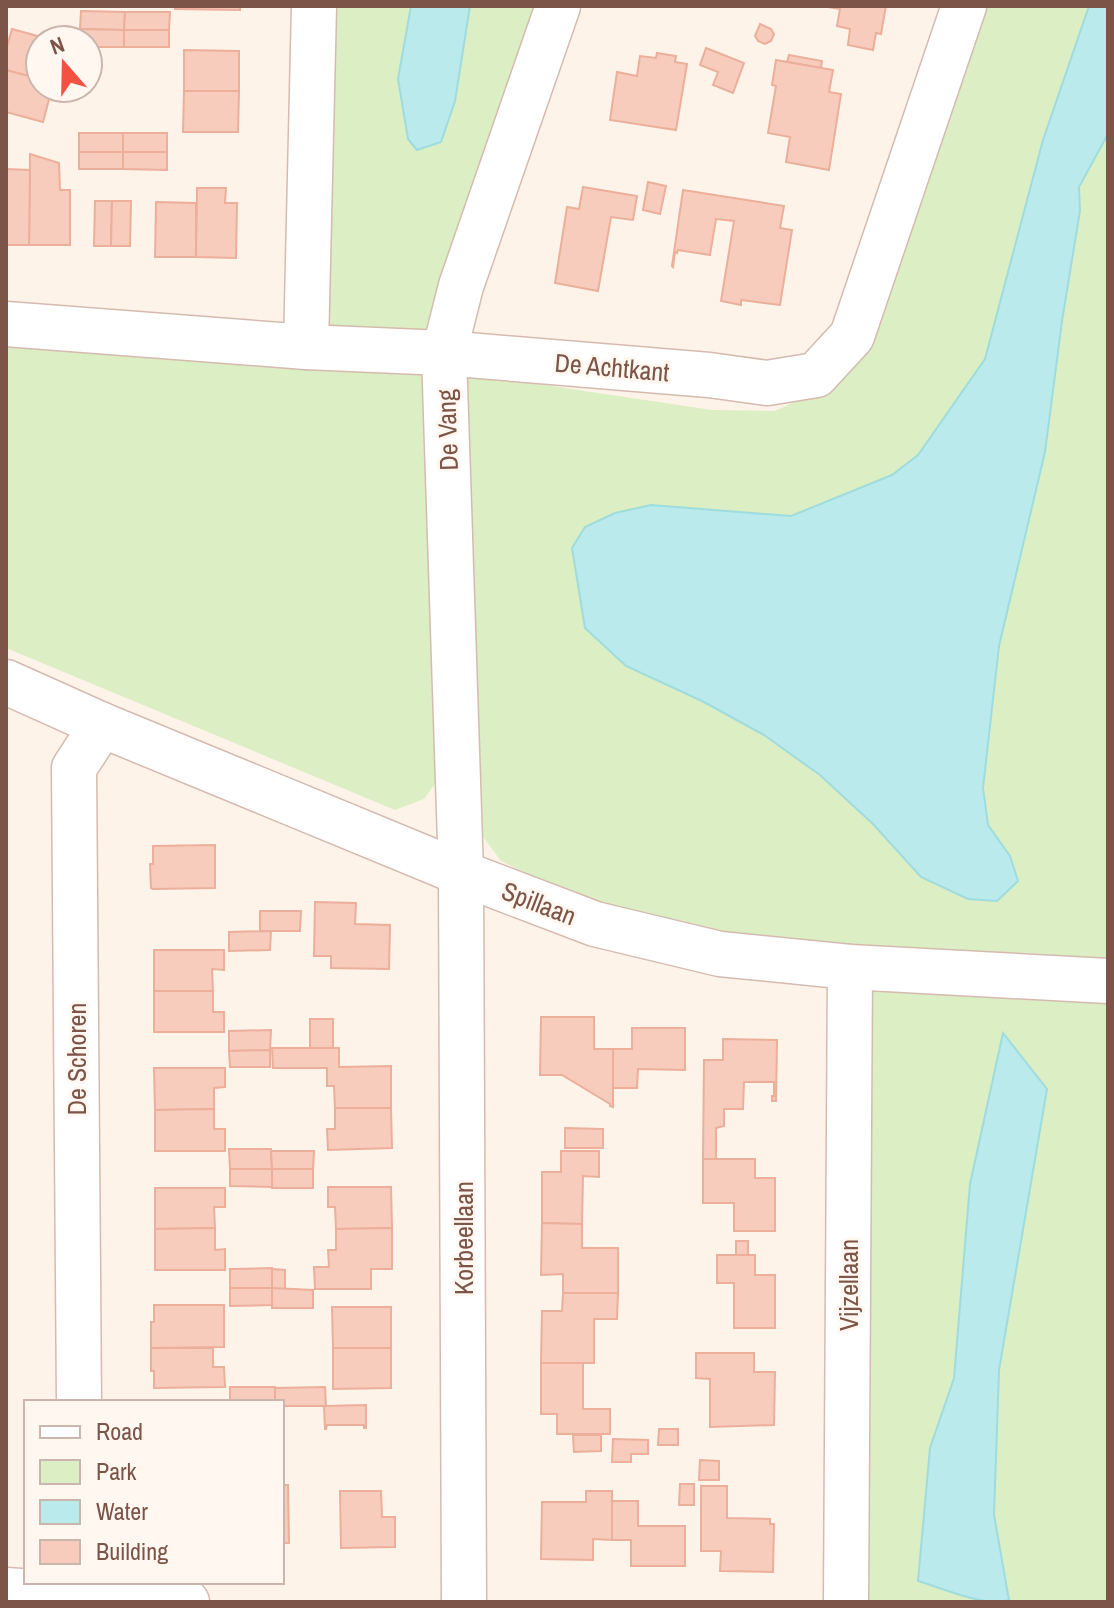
<svg xmlns="http://www.w3.org/2000/svg" width="1114" height="1608" viewBox="0 0 1114 1608" font-family="'Archivo Narrow',sans-serif">
<style>
.green{fill:#dbeec4}
.water{fill:#baeaeb;stroke:#9fdcde;stroke-width:2}
.building{fill:#f7ccbd;stroke:#ebaf9b;stroke-width:2}
.lines{fill:none;stroke-linecap:round;stroke-linejoin:round}
.minor-casing{stroke:#d5bbaf;stroke-width:47}
.minor{stroke:#fff;stroke-width:44}
.labels{text-anchor:middle;dominant-baseline:central;stroke-width:6;stroke-linejoin:round;paint-order:stroke}
.street-label{font-size:26px;fill:#7c5448;stroke:#fff7f0}
</style>
<rect width="100%" height="100%" fill="#fef3e8"/>
<g class="green">
<path d="M330,6H411L398,79L408,139L417,150L455,101L470,6H543L435,342L321,335Z"/>
<path d="M978,6H1108V961L849,953L726,935L597,908L501,861L476,827L464,373L712,410L775,411L825,388Z"/>
<path d="M6,347L430,368L442,774L424,799L395,810L6,648Z"/>
<path d="M871,985L1108,996V1602H1006L1009,1600L993,1515L999,1370L1047,1090L930,1448L918,1580L988,1602H857Z"/>
</g>
<g class="water">
<path d="M411,6H470L455,101L441,142L417,150L408,139L398,79Z"/>
<path d="M1089,6H1108V134L1079,187L1080,211L1062,321L1045,452L999,646L983,788L988,825L1010,856L1018,881L997,901L968,899L921,877L873,824L820,775L764,735L702,701L626,666L585,628L572,548L585,527L615,513L651,505L791,516L892,475L918,455L985,359L1043,140Z"/>
<path d="M1003,1033L1047,1089L999,1370L994,1515L1009,1600C986,1608 942,1588 918,1581L930,1448L954,1378L970,1184Z"/>
</g>
<g class="building">
<path d="M175,6H240V10L175,9Z"/>
<path d="M822,6H886L881,34L876,33L873,50L848,45L850,29L837,26L840,9Z"/>
<path d="M81,11L125,12L124,30L80,29Z"/>
<path d="M125,12H170L169,30H124Z"/>
<path d="M760,24L771,29L774,34L771,41L765,44L758,41L755,36Z"/>
<path d="M12,29L52,40H40V79L6,70V50Z"/>
<path d="M80,29L124,30V47H88V40H80Z"/>
<rect x="124" y="30" width="45" height="17"/>
<path d="M706,48L744,63L733,93L713,85L718,72L700,65Z"/>
<path d="M184,50L239,51V91H184Z"/>
<path d="M657,53L676,56L675,62L687,64L676,130L610,120L617,72L637,76L640,56L656,58Z"/>
<path d="M789,55L822,61L821,68L787,62Z"/>
<path d="M776,60L833,70L829,92L841,94L829,170L786,162L790,137L768,133L776,86L772,85Z"/>
<path d="M6,70L40,79V88H52L43,122L6,112Z"/>
<path d="M184,91H239L238,132H183Z"/>
<rect x="79" y="133" width="44" height="19"/>
<rect x="123" y="133" width="44" height="19"/>
<rect x="79" y="152" width="44" height="17"/>
<path d="M123,152H167V170L123,169Z"/>
<path d="M30,154L59,163L60,190H70V245H29Z"/>
<path d="M6,169L30,170L29,245H6Z"/>
<path d="M648,182L666,186L660,214L643,210Z"/>
<path d="M583,187L637,196L633,220L611,217L598,291L555,283L567,207L579,209Z"/>
<path d="M197,188H226L225,203H237L236,258L196,257Z"/>
<path d="M683,190L784,206L780,228L792,230L780,305L741,300V305L721,301L734,221L716,219L710,255L678,250L677,253L675,252L673,267L672,266Z"/>
<path d="M95,201H112L111,246H94Z"/>
<path d="M112,201H131L130,246H111Z"/>
<path d="M156,202L196,203V257H155Z"/>
<path d="M215,845V888L153,889L151,888L150,864H153V846Z"/>
<path d="M315,902L356,903L355,924L390,925L389,969L331,968V956H314Z"/>
<path d="M260,911H301L300,931H260Z"/>
<path d="M271,931L270,950L229,951V932Z"/>
<path d="M154,950H224V970L212,969L213,991H154Z"/>
<path d="M154,991H213V1012H224V1032H154Z"/>
<path d="M541,1017H594V1049H613V1107L610,1106V1104L562,1075H540Z"/>
<rect x="310" y="1019" width="23" height="29"/>
<path d="M632,1028H685V1070L638,1069L637,1088H613V1049H632Z"/>
<path d="M271,1030L270,1050L229,1051V1031Z"/>
<path d="M723,1039L777,1040L776,1101H772V1096H774V1082H744L743,1109H724V1126L716,1128V1159H703L704,1060H723Z"/>
<path d="M272,1048H339V1067L391,1066V1108H335L334,1086H327V1068H273Z"/>
<path d="M270,1050V1067H230L229,1051Z"/>
<path d="M154,1068H225V1087L214,1088V1109L155,1110Z"/>
<path d="M335,1108H391L392,1148L328,1150L327,1129H335Z"/>
<path d="M214,1109V1129H225V1151H155V1110Z"/>
<path d="M565,1128L603,1129V1148H565Z"/>
<path d="M229,1149H271L272,1169H230Z"/>
<path d="M271,1151H314L313,1169H272Z"/>
<path d="M561,1151H599V1177L583,1176L582,1224L542,1223V1172H561Z"/>
<path d="M703,1159H755V1178H775V1231H734V1203H703Z"/>
<path d="M230,1169H272V1187L230,1186Z"/>
<rect x="272" y="1169" width="41" height="19"/>
<path d="M328,1187H391L392,1228L336,1229L335,1207H328Z"/>
<path d="M155,1188H225V1207H214L215,1228L155,1229Z"/>
<path d="M542,1223L582,1224V1248H618V1293H563V1274L541,1275Z"/>
<path d="M215,1228V1250L225,1249V1270H155V1229Z"/>
<path d="M392,1228V1269H371V1289H315L314,1267H329L328,1250H336V1229Z"/>
<path d="M736,1241H748V1256L736,1255Z"/>
<path d="M717,1255H755V1275H775V1328H734V1283H717Z"/>
<path d="M272,1268V1288H230V1269Z"/>
<path d="M272,1269L285,1270V1289L302,1290L274,1289L272,1288Z"/>
<path d="M230,1288H272V1305L230,1306Z"/>
<path d="M272,1288L313,1290V1308H272Z"/>
<path d="M563,1293H618L617,1319H594V1363H541L542,1311H562Z"/>
<path d="M154,1305H224V1347L151,1348V1322H154Z"/>
<path d="M332,1307H391V1348H333Z"/>
<path d="M151,1348H213V1367H224L225,1387L154,1388V1371H151Z"/>
<path d="M333,1348H391V1388L333,1389Z"/>
<path d="M696,1353H754V1372H775L774,1425L710,1427V1379L696,1378Z"/>
<path d="M541,1363H583V1409H610V1434H557V1414H541Z"/>
<rect x="230" y="1387" width="45" height="15"/>
<path d="M325,1387L326,1406H282V1402H275V1388Z"/>
<path d="M366,1405V1428H364V1425H327L326,1429H325L324,1406Z"/>
<path d="M659,1429H678V1445H658Z"/>
<path d="M573,1435H601V1451L574,1452Z"/>
<path d="M613,1439L648,1440V1454H631V1462H612Z"/>
<path d="M700,1460L719,1461V1480H699Z"/>
<path d="M680,1484H694V1505H679Z"/>
<path d="M282,1485H288L289,1543H282Z"/>
<path d="M701,1486H727V1518L770,1519V1524H774L773,1572L720,1571L721,1551H701Z"/>
<path d="M340,1491H381L382,1517H395V1547L341,1548Z"/>
<path d="M586,1491H612V1540L593,1539V1560L541,1559L542,1502H586Z"/>
<path d="M612,1501H638V1526H685V1566H631V1540H612Z"/>
</g>
<g class="lines">
<g class="minor-casing">
<g id="minor">
<path d="M6,324L306,347L444,353L709,375L767,383L816,375L852,336L964,6"/>
<path d="M306,347L314,6"/>
<path d="M6,682L102,725L461,873L595,924L720,954L850,967L1108,981"/>
<path d="M79,1402L74,768L102,725"/>
<path d="M6,1590L187,1602"/>
<path d="M464,1602L461,873L444,353L461,286L558,6"/>
<path d="M846,1602L850,967"/>
</g>
</g>
<use href="#minor" class="minor"/>
</g>
<g class="labels">
<g class="street-label">
<text transform="translate(612 367) rotate(5)">De Achtkant</text>
<text transform="translate(447 430) rotate(-92)">De Vang</text>
<text transform="translate(539 903) rotate(21)">Spillaan</text>
<text transform="translate(76 1059) rotate(-90)">De Schoren</text>
<text transform="translate(463 1238) rotate(-90)">Korbeellaan</text>
<text transform="translate(848 1285) rotate(-90)">Vijzellaan</text>
</g>
</g>
<rect width="1114" height="1608" fill="none" stroke="#7c5448" stroke-width="16"/>
<rect x="24" y="1400" width="260" height="184" fill="#fff7f0" stroke="#cbb6ad" stroke-width="2"/>
<rect x="40" y="1426" width="40" height="12" fill="#ffffff" stroke="#cbb6ad" stroke-width="2"/>
<text x="96" y="1440" font-size="24" fill="#7c5448">Road</text>
<rect x="40" y="1460" width="40" height="24" fill="#dbeec4" stroke="#cbb6ad" stroke-width="2"/>
<text x="96" y="1480" font-size="24" fill="#7c5448">Park</text>
<rect x="40" y="1500" width="40" height="24" fill="#baeaeb" stroke="#cbb6ad" stroke-width="2"/>
<text x="96" y="1520" font-size="24" fill="#7c5448">Water</text>
<rect x="40" y="1540" width="40" height="24" fill="#f7ccbd" stroke="#cbb6ad" stroke-width="2"/>
<text x="96" y="1560" font-size="24" fill="#7c5448">Building</text>
<g transform="translate(64 64) rotate(340)"><circle r="38" fill="#fff7f0" stroke="#cbb6ad" stroke-width="2"/>
<path d="M0-6L14 30L0 20L-14 30Z" fill="#f35242"/>
<text y="-12" font-size="22" font-weight="bold" text-anchor="middle" fill="#7c5448">N</text>
</g>
</svg>
